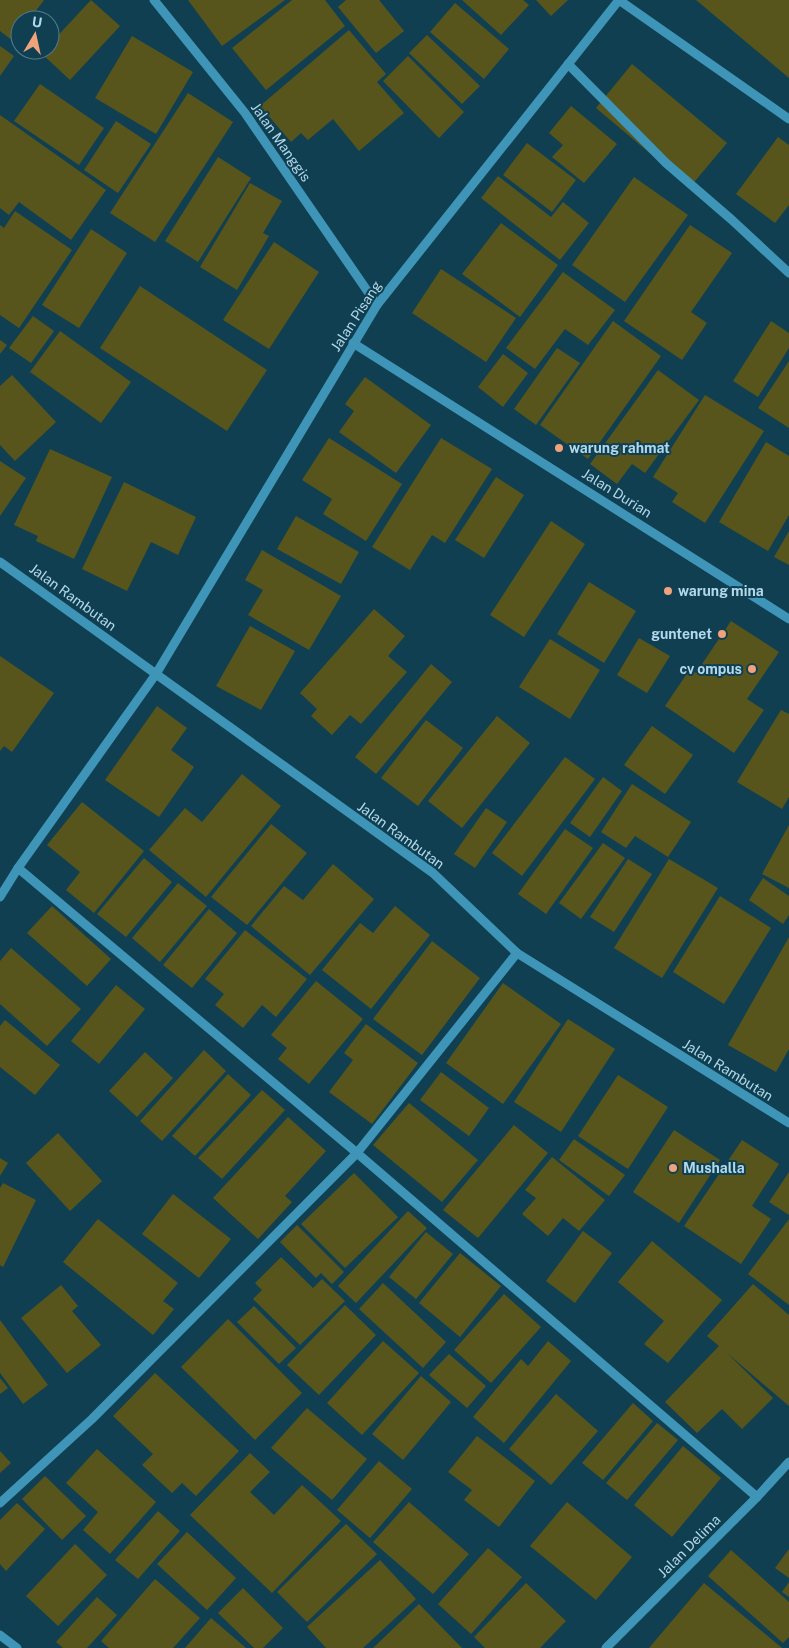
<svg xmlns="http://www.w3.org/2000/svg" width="789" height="1648" viewBox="0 0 789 1648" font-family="'Public Sans',sans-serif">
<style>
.building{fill:#57551c}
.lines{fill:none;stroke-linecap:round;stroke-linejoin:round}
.minor{stroke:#3e95b7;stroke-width:9}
.poi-dot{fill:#f0a27a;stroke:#103f51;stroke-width:2}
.labels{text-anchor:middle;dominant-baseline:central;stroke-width:4;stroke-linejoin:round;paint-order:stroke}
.street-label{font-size:14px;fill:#b1d8eb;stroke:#103f51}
.poi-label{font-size:14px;font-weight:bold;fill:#b1d8eb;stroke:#103f51;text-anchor:start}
</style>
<rect width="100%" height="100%" fill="#103f51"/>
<g class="building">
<path d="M0,0H44L29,20H20V32L13,41L0,31Z"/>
<path d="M91,0L120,26L70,80L41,53L44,50H50V44Z"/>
<path d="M188,0H285L222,46Z"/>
<path d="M292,0H325L345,26L266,90L232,48Z"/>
<path d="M346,0H379L404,31L376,53L338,7Z"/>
<path d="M462,0H523L529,5L501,35Z"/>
<path d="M536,0H568L551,16Z"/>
<path d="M696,0H789V78Z"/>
<path d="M455,3L509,49L484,79L430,32Z"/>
<path d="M349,30L386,74L377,82L404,113L359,151L333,119L308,140L301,133L291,142L260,106Z"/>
<path d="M427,35L480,86L462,104L409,53Z"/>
<path d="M132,36L193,72L156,134L95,98Z"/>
<path d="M0,46L14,56L0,76Z"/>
<path d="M408,56L464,112L439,138L383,81Z"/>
<path d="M632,64L727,143L690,187L596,108Z"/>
<path d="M40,84L104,128L79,165L14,121Z"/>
<path d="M188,93L233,122L155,242L110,213Z"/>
<path d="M571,106L617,144L584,183L552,157L563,145L549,133Z"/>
<path d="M0,115L106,190L71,240L19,202L9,215L0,208Z"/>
<path d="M116,121L151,144L118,193L84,170Z"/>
<path d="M778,137L789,145V205L775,223L736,194Z"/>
<path d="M527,143L576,180L552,212L503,175Z"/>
<path d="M218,157L251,178L198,262L165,241Z"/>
<path d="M498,176L551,217L563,202L589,223L560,260L481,198Z"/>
<path d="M634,177L688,215L625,302L572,265Z"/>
<path d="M250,183L282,201L263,233L269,236L237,290L200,267Z"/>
<path d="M15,211L72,250L19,328L0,315V225L4,228Z"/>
<path d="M501,223L558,265L520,317L462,274Z"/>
<path d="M690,225L732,253L691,312L707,323L682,360L624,321Z"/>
<path d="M91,229L127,253L79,328L42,305Z"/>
<path d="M274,242L319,272L269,349L223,320Z"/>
<path d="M441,269L516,318L486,362L412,313Z"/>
<path d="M563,272L615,310L588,345L565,329L535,369L506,348Z"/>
<path d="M140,286L267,370L227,431L100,348Z"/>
<path d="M33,316L54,331L31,363L9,348Z"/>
<path d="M613,321L661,356L588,459L540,425Z"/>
<path d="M771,321L789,333V348L758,397L733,381Z"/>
<path d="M60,331L131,382L101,423L30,372Z"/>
<path d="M0,340L7,345L0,354Z"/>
<path d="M557,348L580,363L536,425L514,409Z"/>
<path d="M503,354L528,373L503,407L478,387Z"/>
<path d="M789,361V428L758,408Z"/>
<path d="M658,370L699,400L645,473L632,464L617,484L590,464Z"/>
<path d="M12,375L56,422L15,461L0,445V386Z"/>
<path d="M365,377L431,425L396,473L339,432L354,411L345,404Z"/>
<path d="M705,395L764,431L705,523L672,502L678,493L653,477Z"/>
<path d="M329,438L402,484L366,541L323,514L332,499L302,480Z"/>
<path d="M441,438L492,469L445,543L432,535L410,570L372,547Z"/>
<path d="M766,442L789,456V515L768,551L719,522Z"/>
<path d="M50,449L112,477L74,559L36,541L38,536L14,525Z"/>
<path d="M0,461L26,478L0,516Z"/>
<path d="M496,477L524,495L484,558L455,540Z"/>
<path d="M124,482L196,517L178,555L151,542L127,591L82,569Z"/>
<path d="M296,516L359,552L341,584L277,549Z"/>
<path d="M551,521L585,544L524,637L490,615Z"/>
<path d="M789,531V565L774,557Z"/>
<path d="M262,550L341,596L309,650L248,615L263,590L245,580Z"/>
<path d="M589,582L636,611L604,663L557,634Z"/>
<path d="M374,609L405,636L388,656L407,672L361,724L350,715L332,735L311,716L317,709L300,693Z"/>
<path d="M731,621L779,652L747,699L764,710L734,753L665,706L690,669L696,673Z"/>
<path d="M250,626L295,651L261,710L216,686Z"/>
<path d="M639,638L670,656L647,693L617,675Z"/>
<path d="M550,639L600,670L570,719L519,687Z"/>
<path d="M0,656L54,693L12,752L4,746L0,751Z"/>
<path d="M431,664L452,682L376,774L355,757Z"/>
<path d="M157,706L187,728L171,750L194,767L159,817L105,780Z"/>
<path d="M781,710L789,714V797L782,809L737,782Z"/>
<path d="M497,716L530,743L462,828L428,801Z"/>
<path d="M426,720L463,748L418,806L381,778Z"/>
<path d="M652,726L693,755L665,794L624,765Z"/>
<path d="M565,757L595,779L522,876L492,853Z"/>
<path d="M242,774L281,806L206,897L149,850L185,808L202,822Z"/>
<path d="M603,777L622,791L590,837L570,823Z"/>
<path d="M632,784L691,822L668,857L635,836L626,848L601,832Z"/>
<path d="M82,802L144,851L94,913L66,890L80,872L47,845Z"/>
<path d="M486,808L507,822L475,868L454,854Z"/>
<path d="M271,824L307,853L247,925L211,897Z"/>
<path d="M789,825V888L762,874Z"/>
<path d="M565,829L593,848L546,914L518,894Z"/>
<path d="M603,843L625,858L581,919L559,903Z"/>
<path d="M144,858L172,882L126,937L97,914Z"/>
<path d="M628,859L652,874L614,932L590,917Z"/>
<path d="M669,859L718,888L662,978L614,948Z"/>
<path d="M333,864L374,899L310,975L251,926L284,886L303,900Z"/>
<path d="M763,878L789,896V915L783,924L749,900Z"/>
<path d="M178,883L207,906L160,962L132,938Z"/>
<path d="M720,896L771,928L724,1004L673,972Z"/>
<path d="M52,906L111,959L87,986L27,933Z"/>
<path d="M395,906L430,935L371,1009L322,970L360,923L373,933Z"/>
<path d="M209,909L237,933L192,988L163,965Z"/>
<path d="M245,930L307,979L276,1017L262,1005L243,1028L215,1005L224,994L205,979Z"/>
<path d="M789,937V1049L776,1072L728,1045Z"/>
<path d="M432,941L480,978L422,1055L373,1019Z"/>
<path d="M11,948L81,1009L47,1046L0,1004V961Z"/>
<path d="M316,981L363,1019L309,1084L278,1059L287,1048L271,1035Z"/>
<path d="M503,983L561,1024L503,1104L446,1063Z"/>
<path d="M116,985L145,1009L99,1064L71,1041Z"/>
<path d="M568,1019L615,1049L561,1132L514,1102Z"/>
<path d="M5,1020L60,1065L35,1095L0,1067V1026Z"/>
<path d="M366,1024L418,1063L372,1124L329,1092L353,1060L344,1053Z"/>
<path d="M204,1050L226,1071L162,1141L140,1121Z"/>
<path d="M145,1052L173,1078L137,1117L109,1091Z"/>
<path d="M441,1072L489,1108L469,1136L420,1100Z"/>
<path d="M228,1074L251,1095L195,1156L172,1136Z"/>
<path d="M618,1075L668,1107L628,1169L578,1136Z"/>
<path d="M262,1090L285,1110L222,1179L198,1158Z"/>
<path d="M409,1103L478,1160L442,1202L373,1145Z"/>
<path d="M288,1117L326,1151L285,1196L292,1202L258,1239L213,1198Z"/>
<path d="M514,1125L548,1153L478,1238L443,1210Z"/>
<path d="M674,1130L720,1160L679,1223L633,1192Z"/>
<path d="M58,1133L102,1181L70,1211L26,1163Z"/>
<path d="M574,1139L625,1175L609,1196L559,1160Z"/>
<path d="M742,1140L779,1164L752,1206L771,1219L741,1264L684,1226Z"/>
<path d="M552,1157L605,1200L579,1231L563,1218L548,1236L522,1214L536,1198L525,1190Z"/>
<path d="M0,1158L8,1163L0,1176Z"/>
<path d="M789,1172V1215L769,1202Z"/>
<path d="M354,1173L398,1217L345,1268L301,1224Z"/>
<path d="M3,1183L36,1200L3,1267L0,1265V1188Z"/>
<path d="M173,1194L231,1239L199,1278L142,1234Z"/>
<path d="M408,1211L427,1228L356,1303L338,1286Z"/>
<path d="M98,1219L178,1283L163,1301L174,1309L153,1335L63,1262Z"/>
<path d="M789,1219V1305L748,1274Z"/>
<path d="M297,1225L344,1272L332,1284L321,1273L316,1278L280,1242Z"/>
<path d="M583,1231L612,1253L575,1303L546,1281Z"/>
<path d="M426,1232L453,1254L416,1299L389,1277Z"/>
<path d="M652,1241L722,1300L668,1363L644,1344L664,1321L618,1282Z"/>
<path d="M460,1253L501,1286L460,1337L419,1303Z"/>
<path d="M281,1257L313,1288L322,1279L345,1301L300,1345L253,1299L262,1290L255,1283Z"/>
<path d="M383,1283L446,1342L423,1368L359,1309Z"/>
<path d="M753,1284L789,1315V1406L727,1353L773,1398L742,1429L722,1409L697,1433L665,1402L719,1346L707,1336Z"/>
<path d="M61,1285L78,1306L72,1311L101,1345L67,1373L21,1318Z"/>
<path d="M504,1294L541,1327L491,1383L454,1350Z"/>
<path d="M345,1305L376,1335L319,1395L287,1365Z"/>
<path d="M254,1306L296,1348L279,1364L237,1322Z"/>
<path d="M228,1319L302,1393L255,1440L181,1367Z"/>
<path d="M0,1320L48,1385L23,1404L0,1373Z"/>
<path d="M383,1341L419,1373L362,1435L327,1403Z"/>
<path d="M548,1341L571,1361L504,1443L473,1417L521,1359L528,1366Z"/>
<path d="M449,1354L486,1386L467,1408L429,1375Z"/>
<path d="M155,1373L239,1451L196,1496L182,1483L172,1493L142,1465L153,1454L113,1416Z"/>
<path d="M421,1376L451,1402L403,1460L372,1434Z"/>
<path d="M0,1378L8,1388L0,1394Z"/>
<path d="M556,1394L598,1431L551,1485L509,1449Z"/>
<path d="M633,1403L653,1421L603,1480L582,1463Z"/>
<path d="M307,1408L367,1459L332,1500L271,1448Z"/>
<path d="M657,1423L678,1440L627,1500L606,1483Z"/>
<path d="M477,1436L535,1481L499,1527L464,1500L472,1490L448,1472Z"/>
<path d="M683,1446L721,1478L672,1537L634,1505Z"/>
<path d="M97,1449L156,1502L110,1554L83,1530L98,1512L66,1483Z"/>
<path d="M0,1451L11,1463L0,1473Z"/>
<path d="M250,1453L270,1472L250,1492L274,1515L302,1485L341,1521L272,1593L190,1515Z"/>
<path d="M379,1461L412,1489L370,1538L337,1510Z"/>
<path d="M45,1476L86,1516L62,1540L22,1499Z"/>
<path d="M409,1502L469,1554L433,1594L373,1542Z"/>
<path d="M567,1502L632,1557L596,1600L530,1546Z"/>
<path d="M17,1503L45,1529L6,1571L0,1564V1520Z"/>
<path d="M158,1511L180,1531L138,1579L115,1560Z"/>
<path d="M346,1524L377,1554L307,1622L277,1592Z"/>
<path d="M187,1532L236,1578L207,1610L157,1564Z"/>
<path d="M75,1544L107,1575L58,1626L26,1596Z"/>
<path d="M488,1548L522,1577L471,1634L438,1604Z"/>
<path d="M789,1549V1578L775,1568Z"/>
<path d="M731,1550L789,1602V1637L783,1643L708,1576Z"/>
<path d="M380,1560L416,1599L363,1648H326L307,1627Z"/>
<path d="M155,1579L200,1618L173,1648H109L101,1641Z"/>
<path d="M789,1582V1597L782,1592Z"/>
<path d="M526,1583L566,1621L540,1648H485L474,1637Z"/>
<path d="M704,1583L782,1648H649Z"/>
<path d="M243,1588L283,1628L263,1648H254L218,1613Z"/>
<path d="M97,1597L117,1615L87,1648H63L56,1642Z"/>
<path d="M419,1604L462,1648H373Z"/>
<path d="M211,1618L246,1648H185Z"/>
</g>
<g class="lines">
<g class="minor">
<path d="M154,0L245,113L377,305"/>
<path d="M619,0L789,119"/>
<path d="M568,64L666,163L732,220L789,273"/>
<path d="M353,343L789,619"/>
<path d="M0,562L433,873L517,953L789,1123"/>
<path d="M18,868L357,1153L757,1497"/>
<path d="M0,897L18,868L156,674L377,305L619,0"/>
<path d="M0,1503L92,1419L357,1153L517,953"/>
<path d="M0,1635L17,1648"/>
<path d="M606,1648L757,1497L789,1462"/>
</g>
</g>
<g class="poi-dot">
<circle cx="559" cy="448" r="5"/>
<circle cx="668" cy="591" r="5"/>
<circle cx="722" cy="634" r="5"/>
<circle cx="752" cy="669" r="5"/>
<circle cx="673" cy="1168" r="5"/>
</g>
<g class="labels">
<g class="street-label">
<text transform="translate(281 142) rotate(55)">Jalan Manggis</text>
<text transform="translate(356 316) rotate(-57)">Jalan Pisang</text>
<text transform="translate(617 493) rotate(32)">Jalan Durian</text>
<text transform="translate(73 597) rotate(36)">Jalan Rambutan</text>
<text transform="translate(401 835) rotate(36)">Jalan Rambutan</text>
<text transform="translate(728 1070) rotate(32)">Jalan Rambutan</text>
<text transform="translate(689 1546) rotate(-45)">Jalan Delima</text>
</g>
<g class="poi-label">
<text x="569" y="448">warung rahmat</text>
<text x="678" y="591">warung mina</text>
<text x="712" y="634" text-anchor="end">guntenet</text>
<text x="742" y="669" text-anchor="end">cv ompus</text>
<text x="683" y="1168">Mushalla</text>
</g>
</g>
<g transform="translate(35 35) rotate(9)"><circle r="24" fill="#103f51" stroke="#507c8f"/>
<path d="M0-4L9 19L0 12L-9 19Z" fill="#f0a27a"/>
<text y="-8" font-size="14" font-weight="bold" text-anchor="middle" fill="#b1d8eb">U</text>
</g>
</svg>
